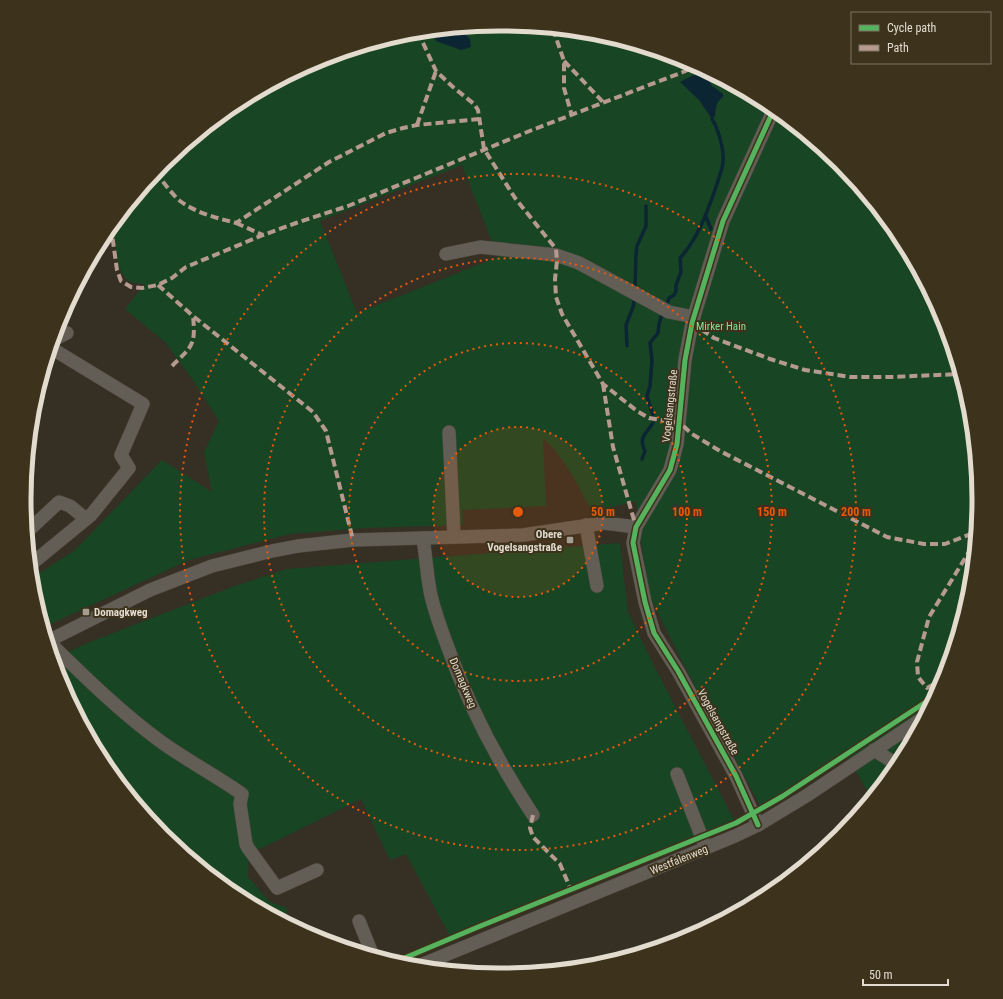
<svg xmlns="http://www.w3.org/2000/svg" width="1003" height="999" viewBox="0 0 1003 999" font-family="'Roboto Condensed',sans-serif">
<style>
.green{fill:#184625;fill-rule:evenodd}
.water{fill:#0c2533}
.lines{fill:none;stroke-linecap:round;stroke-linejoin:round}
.stream{stroke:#0c2533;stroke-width:3.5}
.minor-casing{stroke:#4f4a40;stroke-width:14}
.minor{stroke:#625e55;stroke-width:13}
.quiet{stroke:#b69a8f;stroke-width:4;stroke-dasharray:8 4;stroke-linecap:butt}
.cycleway-casing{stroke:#3d321c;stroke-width:8}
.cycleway{stroke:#56b35d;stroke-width:5}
.ring{fill:none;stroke:#e8590c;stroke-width:2;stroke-dasharray:2 4}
.poi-dot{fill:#a59f92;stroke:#3d321c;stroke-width:1.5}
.labels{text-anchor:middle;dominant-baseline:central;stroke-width:4;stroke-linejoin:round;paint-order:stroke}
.park-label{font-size:11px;fill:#80e399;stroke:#3d321c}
.street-label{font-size:11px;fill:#e2dbce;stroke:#3d321c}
.poi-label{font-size:11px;font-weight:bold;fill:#e2dbce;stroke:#3d321c;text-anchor:end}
.rim{fill:none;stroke:#e2dbce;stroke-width:5}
.centre{fill:#e8590c;stroke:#3d321c;stroke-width:2}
.ring-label{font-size:12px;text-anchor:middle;font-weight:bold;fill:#e8590c;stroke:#3d321c;stroke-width:4;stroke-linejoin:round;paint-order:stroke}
</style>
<rect width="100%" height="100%" fill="#352f24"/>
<g class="green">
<path d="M500,24L596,33L685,60L767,104L840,163L899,235L943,317L970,407L979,499L970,592L943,681L899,763L871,797L844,751L761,807L686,669L648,593L636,501L592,512C578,485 565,458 543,438L546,506L462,510L463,525L366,528L290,534L189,560L44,627L33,592L32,578L75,550L162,460L212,492L204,452L219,421L194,382L166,343L125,309L145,284C140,284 134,284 129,281C115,272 115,240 113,225L163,163L235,104L317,60L407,33L432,31L436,41L470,39L458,28ZM702,71C708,80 715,89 717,100C718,105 715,111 715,116L712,119L699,100L681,82ZM462,165L498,257L357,313L320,221Z"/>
<path d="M620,543L628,612L652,662L734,820L450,936L406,854L390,860L361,799L264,847L249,853L248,877L270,902L287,908L285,921L236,895L163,836L104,764L60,682L53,659L85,644L232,587L287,569Z"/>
</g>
<g class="water">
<path d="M458,28L470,39L471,47L461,50L436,41L432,31Z"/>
<path d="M702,71L712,86L723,94V97C716,102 716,107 715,116L712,119L699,100L680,82Z"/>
</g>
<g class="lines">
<g class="stream">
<path d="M706,217L711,229"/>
<path d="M635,287L636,254L637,246L646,226V206"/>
<path d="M667,304L669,298L674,295L676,291V285L681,272L680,258C699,237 708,210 717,184C719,176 723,169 723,160C724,150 718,128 712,119"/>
<path d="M627,346L626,325L633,307L635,297"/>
<path d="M653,415L647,396L650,386L652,360L650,343L658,333L659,324L662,314"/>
<path d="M642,459L645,451C638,437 646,434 653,423"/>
</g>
<g class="minor-casing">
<g id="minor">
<path d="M446,254L480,247L556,255L579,263L669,312L694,317"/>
<path d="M53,340L67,333"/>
<path d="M449,432L454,536"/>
<path d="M586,525L597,586"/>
<path d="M28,531L59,502L70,506L86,519"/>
<path d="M423,538C426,557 427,577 431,596C435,612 441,629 447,645C468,705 498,762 533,815"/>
<path d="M30,565L91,515L129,468L121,455L143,404L51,348"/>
<path d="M48,641L150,590L212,566L272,551L298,546L353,540L523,535L604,523L636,527"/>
<path d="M48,641C84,676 119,711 160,741C186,760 215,775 242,794L240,804L246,844L248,848L277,888L317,870"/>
<path d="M874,750L898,765"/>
<path d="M677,774L706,848"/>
<path d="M758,825L736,776L678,671L654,633L645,602L633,543L636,527L670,470L677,444L685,360L692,323L723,221L774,109"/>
<path d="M359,921L373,956"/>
<path d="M416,967L735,836L758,825L806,796L923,718"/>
</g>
</g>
<use href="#minor" class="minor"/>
<g class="quiet">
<path d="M553,29L564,61V88L572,116"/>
<path d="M418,32L436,71L453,87L474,104L478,110L484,149L515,198L556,249L557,261L555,279L556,297L562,314L603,384L637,411L649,418L680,423L692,434L720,451L887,537L924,544H945L976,532"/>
<path d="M564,61L604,103"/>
<path d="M417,125L436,71"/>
<path d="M156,172C163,182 171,193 180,201C196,213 217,218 236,223L329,162L386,133L403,128L417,125L480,119"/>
<path d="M236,223L263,235"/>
<path d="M111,227L117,270L121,281L131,287L142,288L158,285L172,278L186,267L263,235L296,223L348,206L532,130L683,72L696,66"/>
<path d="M158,285L193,316L313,412L326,431L353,540"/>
<path d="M692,323L714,338L770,359L805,370L851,377H891L960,374"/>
<path d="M172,366C192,346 196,346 193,316"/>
<path d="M603,384L613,447L636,527"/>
<path d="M944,679L927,688L918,677L917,662L929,617L975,542"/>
<path d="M533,815L530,828L533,837L560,864L571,890"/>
</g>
<g class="cycleway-casing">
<g id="cycleway">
<path d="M758,825L736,776L678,671L654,633L645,602L633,543L636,527L670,470L677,444L685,360L692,323L723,221L774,109"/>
<path d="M395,962L478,927L736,823L783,796L935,696"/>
</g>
</g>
<use href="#cycleway" class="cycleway"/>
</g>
<circle cx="518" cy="512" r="85" fill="#e8590c" fill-opacity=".12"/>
<g class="ring">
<circle cx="518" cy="512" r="85"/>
<circle cx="518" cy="512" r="169"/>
<circle cx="518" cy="512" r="254"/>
<circle cx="518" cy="512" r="338"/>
</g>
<g class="poi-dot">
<rect x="566" y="536" width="8" height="8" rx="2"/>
<rect x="82" y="608" width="8" height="8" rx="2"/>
</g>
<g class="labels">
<g class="park-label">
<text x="721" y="326">Mirker Hain</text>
</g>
<g class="street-label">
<text transform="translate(670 406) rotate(-84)">Vogelsangstraße</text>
<text transform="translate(463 683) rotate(67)">Domagkweg</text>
<text transform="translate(718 722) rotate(61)">Vogelsangstraße</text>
<text transform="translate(679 860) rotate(-22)">Westfalenweg</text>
</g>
<g class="poi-label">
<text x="562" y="534">Obere<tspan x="562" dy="13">Vogelsangstraße</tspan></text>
<text x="94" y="612" text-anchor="start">Domagkweg</text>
</g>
</g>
<path d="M0 0H1003V999H0ZM499 31H504A468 468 0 0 1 972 499V500A468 468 0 0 1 504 968H499A468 468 0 0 1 31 500V499A468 468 0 0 1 499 31Z" fill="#3d321c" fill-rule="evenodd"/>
<path class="rim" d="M499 31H504A468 468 0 0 1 972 499V500A468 468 0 0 1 504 968H499A468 468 0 0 1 31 500V499A468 468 0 0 1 499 31Z"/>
<circle cx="518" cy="512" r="6" class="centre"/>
<g class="ring-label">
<text x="603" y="516">50 m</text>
<text x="687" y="516">100 m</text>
<text x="772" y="516">150 m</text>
<text x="856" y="516">200 m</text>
</g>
<rect x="851" y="12" width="140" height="52" fill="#3d321c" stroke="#7f7663"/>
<rect x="859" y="25" width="20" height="6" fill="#56b35d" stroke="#7f7663"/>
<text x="887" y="32" font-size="12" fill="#e2dbce">Cycle path</text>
<rect x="859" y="45" width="20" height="6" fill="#b69a8f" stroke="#7f7663"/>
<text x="887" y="52" font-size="12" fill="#e2dbce">Path</text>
<path d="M863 979v6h85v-6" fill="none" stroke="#e2dbce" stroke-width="2"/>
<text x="869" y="979" font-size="12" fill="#e2dbce" stroke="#3d321c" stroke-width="3" paint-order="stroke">50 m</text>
</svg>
